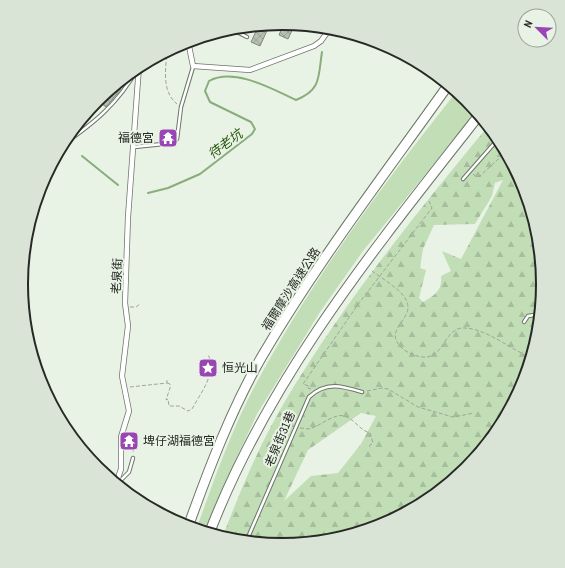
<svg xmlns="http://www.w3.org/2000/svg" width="565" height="568" viewBox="0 0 565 568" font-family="'Archivo Narrow','Noto Sans TC',sans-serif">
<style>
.green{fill:#c2deb7}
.forest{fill:url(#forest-firs);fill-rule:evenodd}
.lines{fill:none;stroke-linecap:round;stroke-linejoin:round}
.stream{stroke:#89ad7b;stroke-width:2}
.building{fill:url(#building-cross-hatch);stroke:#808a7d}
.service-casing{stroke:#6b7568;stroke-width:4.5}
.minor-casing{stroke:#6b7568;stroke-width:6}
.motorway-casing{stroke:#6b7568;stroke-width:11}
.path{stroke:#9ea59a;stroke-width:1;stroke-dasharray:4 2;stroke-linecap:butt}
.service{stroke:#fff;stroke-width:2.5}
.minor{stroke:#fff;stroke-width:4.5}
.motorway{stroke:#fff;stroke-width:9}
.labels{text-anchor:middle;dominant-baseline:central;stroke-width:4;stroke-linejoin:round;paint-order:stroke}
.poi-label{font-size:12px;fill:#262924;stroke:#e9f3e5;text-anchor:start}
.street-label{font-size:12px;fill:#262924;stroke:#e9f3e5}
.water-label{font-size:13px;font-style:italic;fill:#27560d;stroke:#e9f3e5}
.rim{fill:none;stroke:#262924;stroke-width:2}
</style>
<defs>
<pattern id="forest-firs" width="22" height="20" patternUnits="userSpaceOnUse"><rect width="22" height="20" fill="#c2deb7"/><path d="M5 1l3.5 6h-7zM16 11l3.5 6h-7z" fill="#a7be9d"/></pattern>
<pattern id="building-cross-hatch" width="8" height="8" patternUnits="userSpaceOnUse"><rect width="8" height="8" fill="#b5bfb2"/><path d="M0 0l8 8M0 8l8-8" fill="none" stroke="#9ca499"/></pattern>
</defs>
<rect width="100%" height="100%" fill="#e9f3e5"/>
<path class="green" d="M457,91L468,99L477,111L363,251L320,312L257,414L221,491L205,532L196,530C214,480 232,428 257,382C313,278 384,183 457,91Z"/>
<path class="forest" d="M489,125C509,150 523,180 532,211C565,363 472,527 312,543C283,545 251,546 222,538C240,492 259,445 284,403C341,306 417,212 489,125ZM503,180L461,259L442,251L451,271L441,276C443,290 434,296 423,302L419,298L426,270L420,268L423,249L434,225L475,224L492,196L495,183ZM361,413L376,416L361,444L338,473L311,476L284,501L308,450Z"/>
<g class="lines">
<g class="stream">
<path d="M325,30L326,27"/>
<path d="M82,156L118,185"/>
<path d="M148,193L168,188L200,174L252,134L255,129L251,122L210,102L205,91L209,81C234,67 272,89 296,100C322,90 318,76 322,52"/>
</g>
</g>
<g class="building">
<path d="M284,23L295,24L288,39L279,35Z"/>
<path d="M270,24L260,46L251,42L259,25Z"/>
<path d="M116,84L121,89L106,107L97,100Z"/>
<path d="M85,114L89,118L78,126L76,125Z"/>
</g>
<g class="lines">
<g class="service-casing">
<g id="service">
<path d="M229,28L247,37"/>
<path d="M61,146C94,123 118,104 138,68"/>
<path d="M134,147L173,143L177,139L181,107L193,67"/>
<path d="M463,179L499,138"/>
<path d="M524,322L528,316L541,314"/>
<path d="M117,484L129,472L133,458"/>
<path d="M246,542L309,397C326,381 342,386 362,392"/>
</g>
</g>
<g class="minor-casing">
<g id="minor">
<path d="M188,41L193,66L250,70L314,46L321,41L331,27"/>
<path d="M116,484L121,469V437L129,411L122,376L128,326L125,303L128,217L139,66"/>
</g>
</g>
<g class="motorway-casing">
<g id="motorway">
<path d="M188,527C208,471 231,410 261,358C317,262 385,174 449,84"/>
<path d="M209,534C270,375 376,247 480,114"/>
</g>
</g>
<g class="path">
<path d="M167,50C166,68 161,91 177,104"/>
<path d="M473,174L477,177L480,176L507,151"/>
<path d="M372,271C381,278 400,289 405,298C417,317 388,326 397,342C400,348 408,353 414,355C445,366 441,330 462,328C485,327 511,350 532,358"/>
<path d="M130,307H136L140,304"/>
<path d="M167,383L170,384V388L166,400L168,399L169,406H179L188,411L192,409C201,392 217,374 208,354"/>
<path d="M130,387L167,383V379"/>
<path d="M311,389L308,388L309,386L303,384L359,303L432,208L429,201"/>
<path d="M367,391L382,388L388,389L418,407L453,417L474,413"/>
<path d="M300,428C304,428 308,430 312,428C321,425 335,413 344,416C355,419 359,430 370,433L373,443L369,446L371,448"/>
<path d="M126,438L135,439L133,453"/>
</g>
<use href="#service" class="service"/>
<use href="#minor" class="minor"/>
<use href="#motorway" class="motorway"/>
</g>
<defs>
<g id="temple-square" transform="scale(1)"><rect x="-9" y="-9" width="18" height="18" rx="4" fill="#9946b4" stroke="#e9f3e5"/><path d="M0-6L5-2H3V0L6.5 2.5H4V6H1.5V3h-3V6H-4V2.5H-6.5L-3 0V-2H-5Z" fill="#fff"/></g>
<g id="sight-square" transform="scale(1)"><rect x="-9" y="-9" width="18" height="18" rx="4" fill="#9946b4" stroke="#e9f3e5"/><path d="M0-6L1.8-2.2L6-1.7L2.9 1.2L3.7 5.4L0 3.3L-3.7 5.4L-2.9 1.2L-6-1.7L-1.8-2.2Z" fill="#fff"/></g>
</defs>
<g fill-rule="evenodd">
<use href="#temple-square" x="168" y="138"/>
<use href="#sight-square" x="208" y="368"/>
<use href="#temple-square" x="129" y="441"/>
</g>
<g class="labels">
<g class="poi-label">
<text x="154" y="138" text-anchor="end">福德宮</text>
<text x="222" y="368">恒光山</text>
<text x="143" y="441">埤仔湖福德宮</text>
</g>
<g class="street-label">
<text transform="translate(117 276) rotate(-87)">老泉街</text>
<text transform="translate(291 289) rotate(-57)">福爾摩沙高速公路</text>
<text transform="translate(280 439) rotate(-67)">老泉街31巷</text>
</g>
<g class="water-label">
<text transform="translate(225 144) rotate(-37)">待老坑</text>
</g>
</g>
<path d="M0 0H565V568H0ZM28 284a254 254 0 1 1 508 0a254 254 0 1 1-508 0Z" fill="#d9e3d6" fill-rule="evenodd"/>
<path class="rim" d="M28 284a254 254 0 1 1 508 0a254 254 0 1 1-508 0Z"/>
<g transform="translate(537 28) rotate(294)"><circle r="19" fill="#e9f3e5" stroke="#9ba298"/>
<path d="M0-3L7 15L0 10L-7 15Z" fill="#9946b4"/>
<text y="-6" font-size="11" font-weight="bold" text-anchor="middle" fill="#262924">N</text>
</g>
</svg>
